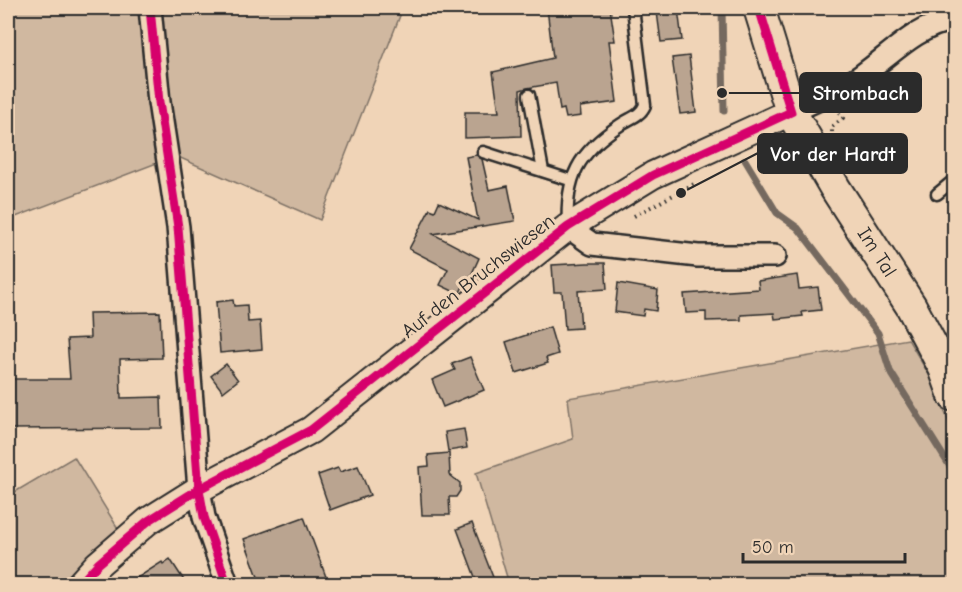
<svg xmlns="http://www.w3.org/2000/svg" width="962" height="592" viewBox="0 0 962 592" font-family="'Comic Neue',sans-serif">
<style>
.green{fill:#d0b8a0;stroke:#7e7266;stroke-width:1.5}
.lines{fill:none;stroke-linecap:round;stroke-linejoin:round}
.stream{stroke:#74695f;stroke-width:7}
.building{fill:#baa490;stroke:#2b2b2b;stroke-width:1.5}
.service-casing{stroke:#2b2b2b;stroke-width:15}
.minor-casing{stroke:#2b2b2b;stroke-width:26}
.tertiary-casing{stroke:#2b2b2b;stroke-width:30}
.secondary-casing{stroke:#2b2b2b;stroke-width:34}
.path{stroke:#2b2b2b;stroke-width:4;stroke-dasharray:1.5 4.5;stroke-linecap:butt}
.service{stroke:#f0d4b7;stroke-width:10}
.minor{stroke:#f0d4b7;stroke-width:21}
.tertiary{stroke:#f0d4b7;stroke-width:26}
.secondary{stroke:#f0d4b7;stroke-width:30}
.cycleway-casing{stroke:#f0d4b7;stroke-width:13}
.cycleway{stroke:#d6006c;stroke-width:9}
.labels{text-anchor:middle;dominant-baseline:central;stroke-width:6;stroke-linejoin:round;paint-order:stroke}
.street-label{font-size:20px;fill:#2b2b2b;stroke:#f0d4b7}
.leader{fill:none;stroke:#2b2b2b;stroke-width:2}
.callout-dot{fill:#2b2b2b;stroke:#f0d4b7;stroke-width:2}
.callout{fill:#2b2b2b;stroke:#2b2b2b;stroke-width:2}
.callout-label{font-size:21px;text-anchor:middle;font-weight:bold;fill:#fff}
</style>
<rect width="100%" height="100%" fill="#f0d4b7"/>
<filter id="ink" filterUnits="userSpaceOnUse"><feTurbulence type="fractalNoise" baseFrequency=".0167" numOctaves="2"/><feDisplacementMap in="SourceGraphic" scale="12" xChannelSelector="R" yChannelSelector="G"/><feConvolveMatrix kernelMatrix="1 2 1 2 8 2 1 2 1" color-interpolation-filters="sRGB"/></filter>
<g filter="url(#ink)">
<g class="green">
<path d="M8,8H146L162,161L8,220Z"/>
<path d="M154,8H403L320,220L176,156Z"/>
<path d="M908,339L932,380L954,435V584H509L476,473L573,439L568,398Z"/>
<path d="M74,457L119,530L63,584H8V496Z"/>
</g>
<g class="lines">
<g class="stream">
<path d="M722,8L724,111"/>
<path d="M745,160L777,213L798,228L878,333L890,371L954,473"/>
</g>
</g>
<g class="building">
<path d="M547,8H610L615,41H609L617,102L580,107L581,116L566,118L564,109L560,110L556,83L527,88L520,90L521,136L465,138V112H499L493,72L553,58Z"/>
<path d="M678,9L682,40L661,42L657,12Z"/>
<path d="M689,56L696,112L680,114L672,58Z"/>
<path d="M476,155L482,159L489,190L508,186L515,221L433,234L479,258L469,280L467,279L459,294L440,285L448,269L409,249L430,209L435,211L439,202L478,220L466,157Z"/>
<path d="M587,263H605L607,289L578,291L581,328L565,329L562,292H554L552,265Z"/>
<path d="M797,275L799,289L818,287L821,310L802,312L803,316L775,319L774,313L741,315V320L706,321V312L686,313L684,294L759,289L758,281Z"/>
<path d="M618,283L658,290L656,311L644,309L643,316L615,312Z"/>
<path d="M233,300L234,306L247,305L248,322L260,321L262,349L220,353L216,302Z"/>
<path d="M160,312L162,358L120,359L121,398L161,397L162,428L8,429V379H70L67,339L90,338L89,313Z"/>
<path d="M550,327L558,354L546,358L548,363L516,373L506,342Z"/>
<path d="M470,357L484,390L443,407L432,380L455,370L452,364Z"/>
<path d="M226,364L238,380L223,392L211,376Z"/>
<path d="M464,429L467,448L448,451L445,432Z"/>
<path d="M449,453L450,475L460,483V491L456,497H449L450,515H422L419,467L429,466L428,455Z"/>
<path d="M358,466L370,495L330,510L318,475L338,468L340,472Z"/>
<path d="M304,517L329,585H261L244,539Z"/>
<path d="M472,523L496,585H478L457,529Z"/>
<path d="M170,559L187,585H126L162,562L163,564Z"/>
</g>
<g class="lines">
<g class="service-casing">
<g id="service">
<path d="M529,95L543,171"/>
<path d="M483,152L570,180"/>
<path d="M937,194L954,180"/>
<path d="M568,227C565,177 578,153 620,125C629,118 640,117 645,105L633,8"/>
</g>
</g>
<g class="minor-casing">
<g id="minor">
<path d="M150,8L159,102L178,227L199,489L204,517L227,584"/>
<path d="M791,112C814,101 840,91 861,76C893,53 915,27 954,19"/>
<path d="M568,227L592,244L698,256H775"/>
</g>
</g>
<g class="tertiary-casing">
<path id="tertiary" d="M80,584L98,564L148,521L199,489L311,430L568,227L653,175L791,112"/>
</g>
<g class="secondary-casing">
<path id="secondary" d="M759,8L791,112L835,188L911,306L944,368L954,396"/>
</g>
<g class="path">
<path d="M832,132V127L843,118L839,113"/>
<path d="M767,149L786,155"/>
<path d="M634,216L694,184"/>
</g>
<use href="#service" class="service"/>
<use href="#minor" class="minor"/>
<use href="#tertiary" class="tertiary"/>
<use href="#secondary" class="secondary"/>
<g class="cycleway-casing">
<g id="cycleway">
<path d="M150,8L159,102L178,227L199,489L204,517L227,584"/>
<path d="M80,584L98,564L148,521L199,489L311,430L568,227L653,175L791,112L759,8"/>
</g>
</g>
<use href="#cycleway" class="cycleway"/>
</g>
</g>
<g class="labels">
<g class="street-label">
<text transform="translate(877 252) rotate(57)">Im Tal</text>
<text transform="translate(478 276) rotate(-38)">Auf den Bruchswiesen</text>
</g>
</g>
<path class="leader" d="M722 93L800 93M681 193L758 153"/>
<g class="callout-dot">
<circle cx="722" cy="93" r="6"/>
<circle cx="681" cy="193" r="6"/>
</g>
<g class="callout">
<rect x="800" y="73" width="121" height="39" rx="6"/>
<rect x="758" y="134" width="149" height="39" rx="6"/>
</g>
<g class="callout-label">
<text x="861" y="100">Strombach</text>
<text x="833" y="161">Vor der Hardt</text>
</g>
<rect width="962" height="592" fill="none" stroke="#f0d4b7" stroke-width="30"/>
<rect x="15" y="15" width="932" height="562" fill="none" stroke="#2b2b2b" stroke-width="2" filter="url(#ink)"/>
<path d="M743 553v9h162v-9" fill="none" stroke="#2b2b2b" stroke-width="3"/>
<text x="752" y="553" font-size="18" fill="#2b2b2b" stroke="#f0d4b7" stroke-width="4.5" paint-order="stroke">50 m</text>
</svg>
